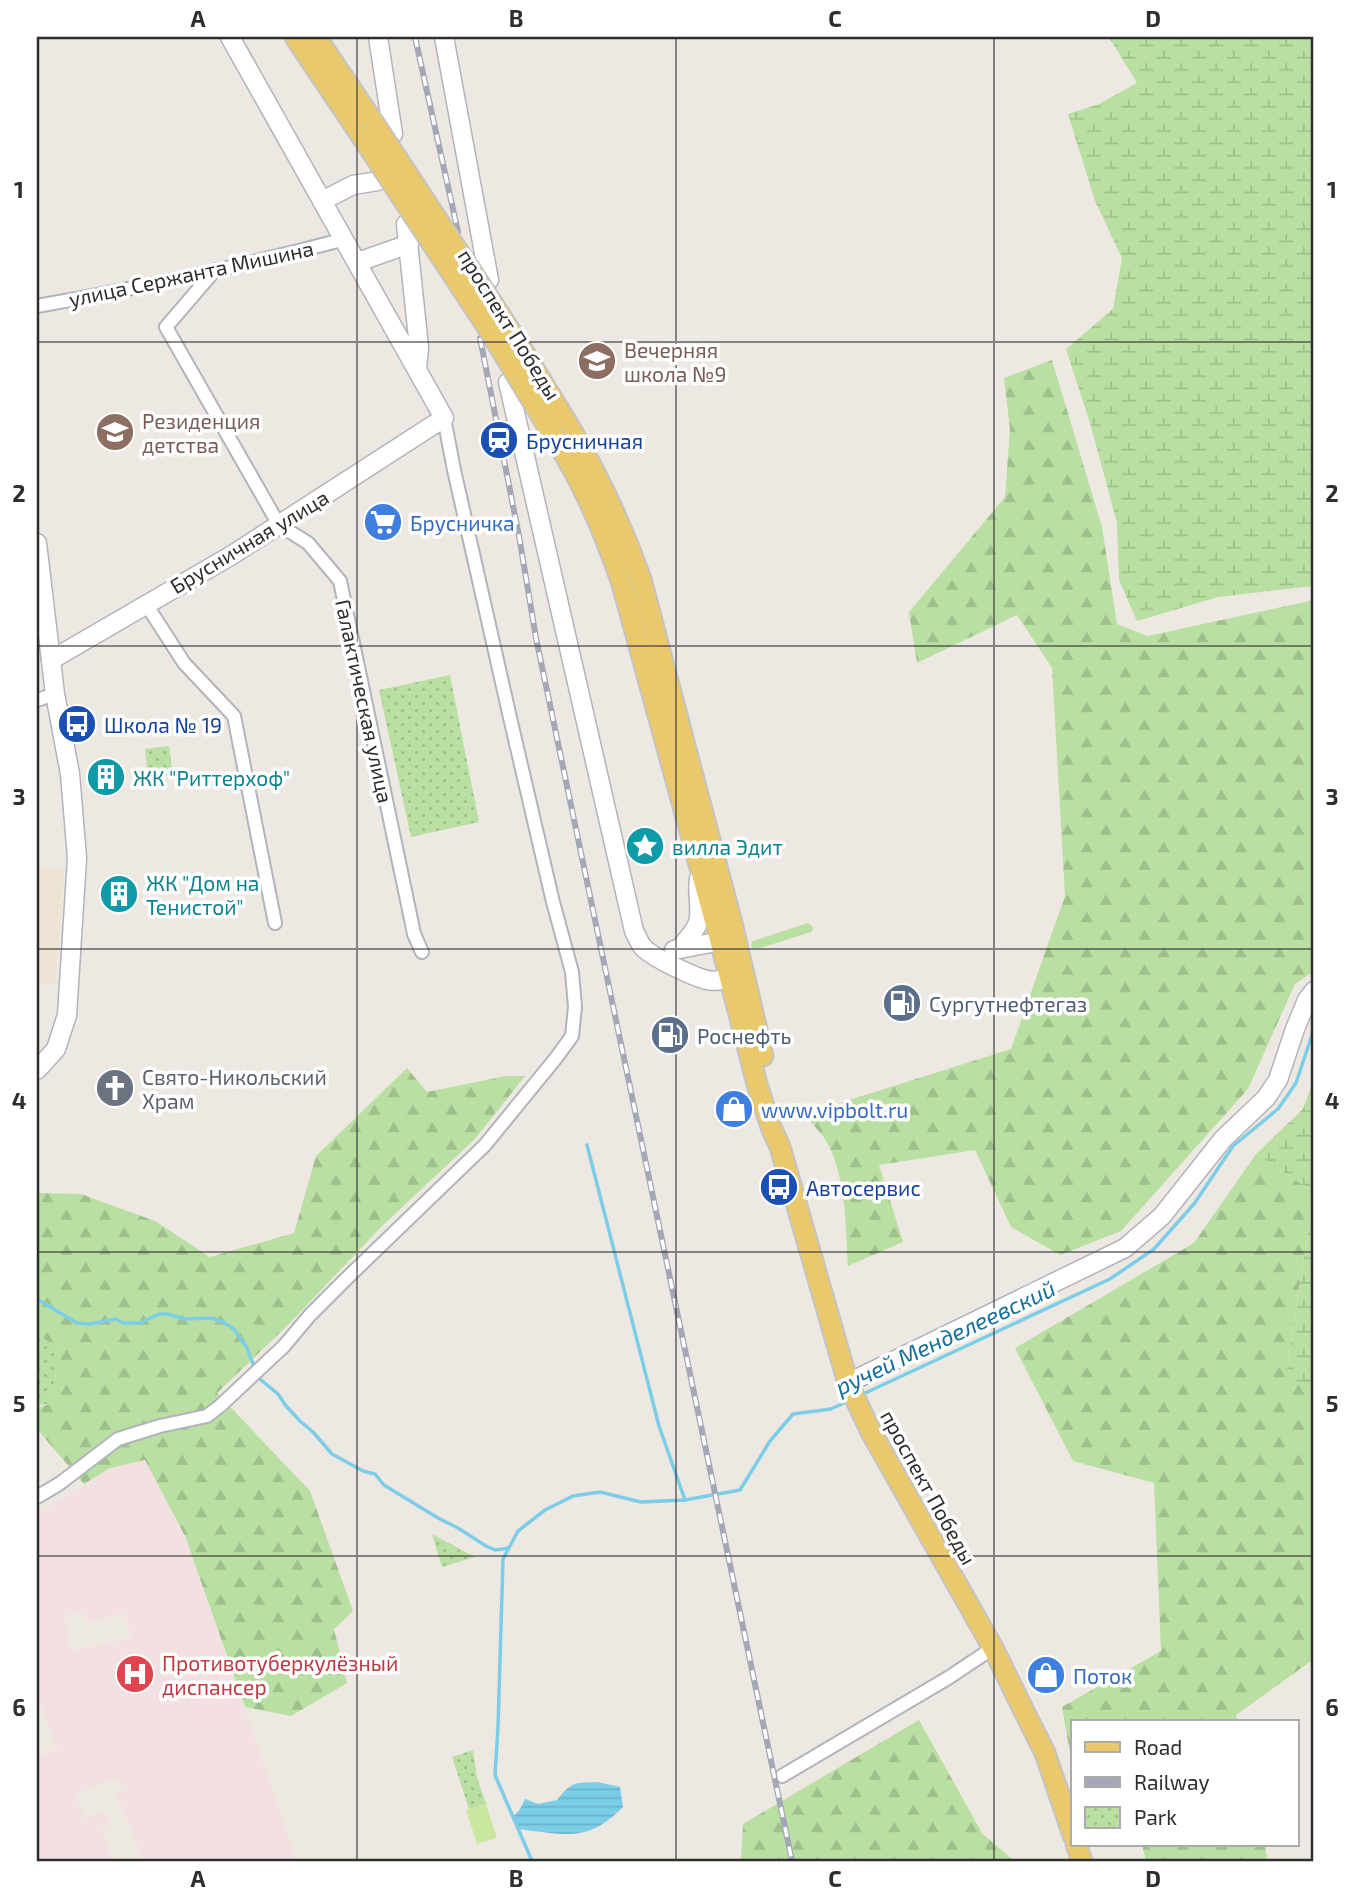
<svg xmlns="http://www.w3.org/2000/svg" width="1351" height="1898" viewBox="0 0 1351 1898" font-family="'Exo 2',sans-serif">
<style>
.education{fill:#eee4d3}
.medical{fill:#f3e0e1;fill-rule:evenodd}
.grass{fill:#b9e0a2}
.forest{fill:url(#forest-firs)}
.wetland{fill:url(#wetland-marsh)}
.park{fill:url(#park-dots)}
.pitch{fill:#cae79f}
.water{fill:url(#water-rules)}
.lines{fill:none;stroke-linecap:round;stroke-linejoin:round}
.stream{stroke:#7ccee8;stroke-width:3.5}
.street-casing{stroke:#b2b4bd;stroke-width:16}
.secondary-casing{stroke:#b2b4bd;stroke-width:21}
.primary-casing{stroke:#c4c4c4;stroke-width:23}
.street{stroke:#fff;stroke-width:12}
.secondary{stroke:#fff;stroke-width:18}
.primary{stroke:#e9c96c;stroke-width:19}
.rail-casing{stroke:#a4a7b6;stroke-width:6}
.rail{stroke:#fff;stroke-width:3.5;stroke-dasharray:10;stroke-linecap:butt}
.primary-bridge-casing{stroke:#c4c4c4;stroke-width:23;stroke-linecap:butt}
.primary-bridge{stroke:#e9c96c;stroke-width:19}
.grid{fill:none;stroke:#2e2e2e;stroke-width:2;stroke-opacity:0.55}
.labels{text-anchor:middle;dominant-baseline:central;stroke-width:7;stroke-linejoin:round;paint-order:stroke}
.street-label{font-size:21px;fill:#2e2e2e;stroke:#fff}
.education-label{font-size:21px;fill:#785e54;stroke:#fff;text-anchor:start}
.transit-label{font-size:21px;fill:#164399;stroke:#fff;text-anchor:start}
.shop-label{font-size:21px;fill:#366cbe;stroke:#fff;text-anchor:start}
.culture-label{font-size:21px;fill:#0d838f;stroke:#fff;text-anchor:start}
.service-label{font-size:21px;fill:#4e5e75;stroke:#fff;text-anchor:start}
.worship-label{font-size:21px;fill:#5b616d;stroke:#fff;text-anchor:start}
.health-label{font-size:21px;fill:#be3a42;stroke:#fff;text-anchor:start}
.water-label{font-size:23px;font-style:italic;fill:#166f99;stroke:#fff}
.neatline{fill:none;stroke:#2e2e2e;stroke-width:2.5}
.grid-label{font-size:23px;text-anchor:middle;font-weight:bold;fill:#2e2e2e}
</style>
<defs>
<pattern id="forest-firs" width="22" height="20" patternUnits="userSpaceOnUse" patternTransform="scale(1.75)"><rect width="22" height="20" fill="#b9e0a2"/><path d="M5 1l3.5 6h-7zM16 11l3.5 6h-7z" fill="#9fc08c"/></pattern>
<pattern id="wetland-marsh" width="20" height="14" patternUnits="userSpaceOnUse" patternTransform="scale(1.75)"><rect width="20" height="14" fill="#b9e0a2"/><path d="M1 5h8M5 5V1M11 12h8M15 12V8" fill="none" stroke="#9fc08c"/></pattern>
<pattern id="park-dots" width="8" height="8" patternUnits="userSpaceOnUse" patternTransform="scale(1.75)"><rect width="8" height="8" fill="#b9e0a2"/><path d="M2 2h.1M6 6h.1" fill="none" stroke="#9fc08c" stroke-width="1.8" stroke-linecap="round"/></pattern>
<pattern id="water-rules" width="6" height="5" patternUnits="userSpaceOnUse" patternTransform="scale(1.75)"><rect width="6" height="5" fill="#7ccee8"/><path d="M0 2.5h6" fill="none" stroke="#6cb1c7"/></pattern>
</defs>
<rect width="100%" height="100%" fill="#eee8e2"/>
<path class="education" d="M37,867H65L55,982L37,987Z"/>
<path class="medical" d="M145,1460L185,1536L297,1861H143L116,1793L123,1790L118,1777L75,1794L85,1819L104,1811L110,1825L101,1829L114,1861H37V1746L41,1756L58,1749L37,1696V1515L110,1468ZM84,1611L87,1622L125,1613L131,1638L72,1651L64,1616Z"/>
<path class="grass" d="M808,923L812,926L813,929L811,932L757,949L752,948L751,944L753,941Z"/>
<g class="forest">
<path d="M1052,360L1102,527L1117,624L1148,636L1314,600V971L1295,984L1248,1089L1121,1231L1060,1255L1011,1227L975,1150L879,1165L903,1242L848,1266C845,1225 847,1172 823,1136C817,1129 811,1122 805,1114L1011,1049L1065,896L1052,668L1017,615L917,663L909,612L1005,497L1010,429L1004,378Z"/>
<path d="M407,1068L427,1092L506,1076H525L475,1139L382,1226L286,1327L217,1393L310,1491L353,1611L334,1629L347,1683L291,1716L245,1707L185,1536L145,1460L110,1468L84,1484L37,1429V1408L49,1404L61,1351L37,1334V1193L81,1194L155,1221L210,1257L294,1233L316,1156Z"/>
<path d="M1256,1154L1314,1192L1287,1368L1314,1404V1659L1236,1715L1237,1721H1073V1770L1062,1707L1161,1651L1154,1483L1073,1461L1015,1348L1194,1243Z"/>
<path d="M919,1720L982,1833L1014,1861H741L743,1824Z"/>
<path d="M1142,1844H1265L1267,1861H1146Z"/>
</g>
<g class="wetland">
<path d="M1109,37H1314V586L1218,597L1137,621L1119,580L1117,523L1090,423L1066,349L1113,309L1122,258L1095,201L1068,114L1099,104L1137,83Z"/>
<path d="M1314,1079V1404L1287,1369L1314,1192L1256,1154L1303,1109Z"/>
</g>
<g class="park">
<path d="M450,675L479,822L411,837L379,690Z"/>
<path d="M169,746L173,775L148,778L145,749Z"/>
<path d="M37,1334L61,1351L49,1404L37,1405Z"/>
<path d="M432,1534L475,1557L442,1567Z"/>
<path d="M473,1750L477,1777L486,1804L469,1809L452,1757Z"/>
</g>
<path class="pitch" d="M486,1804L497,1838L477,1844L466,1810Z"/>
<path class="water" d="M598,1782L620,1787L623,1807C587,1844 564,1834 517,1829L512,1818L520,1809L525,1799L538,1804L557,1800C572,1781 575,1783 598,1782Z"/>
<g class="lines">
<g class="stream">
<path d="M587,1145L659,1426L685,1500"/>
<path d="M37,1299L77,1323L90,1324L116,1319L123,1323H140L159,1314H168L184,1319L212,1318L221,1321L234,1329L247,1348L255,1369"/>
<path d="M258,1376L261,1380L278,1394L286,1406L300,1421L313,1432L332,1454L363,1471L375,1474L384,1485L438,1518L458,1528L486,1546L495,1550L509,1548"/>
<path d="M861,1395L1110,1279L1154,1249L1194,1204L1233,1146L1278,1109L1296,1083L1314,1029"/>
<path d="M532,1861L495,1775L498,1727L503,1559L518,1531L545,1510L573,1496L600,1492L641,1502L685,1500L740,1490L770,1441L793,1414L831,1409L848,1401"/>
</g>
<g class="street-casing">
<g id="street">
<path d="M215,270L166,327L279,525L308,543L340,581L408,905L414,934L422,952"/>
<path d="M37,306C140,288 244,266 345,239"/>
<path d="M146,604L184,663L234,716L275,923"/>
<path d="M37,700L55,694"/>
<path d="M37,1497L59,1484L118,1439L160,1426L207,1416L220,1406L284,1346L310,1315L346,1279L485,1145L556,1058L572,1036L575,1007L572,972L553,902L511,722L454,470L444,418"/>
<path d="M782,1776L948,1678L993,1648"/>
</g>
</g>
<g class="secondary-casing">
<g id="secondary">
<path d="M378,37L393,134"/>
<path d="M444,37L489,280"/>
<path d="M322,201L353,185L378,181"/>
<path d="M406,224L419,347L417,369"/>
<path d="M358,262L409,244"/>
<path d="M508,382L634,931C637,936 639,942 642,946C649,956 694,977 707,980C715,982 722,980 729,978"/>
<path d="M37,543L55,694L70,774L77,858L67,1015L56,1049L37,1070"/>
<path d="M51,660L232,555L444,418L230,37"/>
<path d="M679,949C685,942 693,934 697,925C703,911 696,894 699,879"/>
<path d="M674,950L732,939"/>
<path d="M848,1383L1125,1248L1162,1216L1223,1139L1266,1098L1278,1080L1295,1029L1307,1000L1314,991"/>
</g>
</g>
<g class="primary-casing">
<g id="primary">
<path d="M295,37L362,137"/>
<path d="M316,37L372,120"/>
<path d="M566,421C597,472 621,523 641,579L733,927L763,1056"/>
<path d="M557,442C585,487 605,534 622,584L720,941L757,1084L771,1127L780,1147L848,1383L871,1432L993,1648L1024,1711L1045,1753L1073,1835"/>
<path d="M1076,1844L1082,1861"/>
</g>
</g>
<use href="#street" class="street"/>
<use href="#secondary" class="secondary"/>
<use href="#primary" class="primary"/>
<g class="rail-casing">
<g id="rail">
<path d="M415,37L458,232"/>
<path d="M480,338L519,536L536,638L792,1861"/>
</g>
</g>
<use href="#rail" class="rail"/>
<g class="primary-bridge-casing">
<g id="primary-bridge">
<path d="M372,120L517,341L566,421"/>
<path d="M362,137L491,333L557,442"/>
</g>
</g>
<use href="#primary-bridge" class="primary-bridge"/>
</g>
<path class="grid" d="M357,37V1861M676,37V1861M994,37V1861M37,342H1314M37,646H1314M37,949H1314M37,1252H1314M37,1556H1314"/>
<defs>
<g id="school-disc" transform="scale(2.0125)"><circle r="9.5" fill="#8d6e63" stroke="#fff"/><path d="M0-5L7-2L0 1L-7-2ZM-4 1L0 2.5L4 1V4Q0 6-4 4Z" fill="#fff"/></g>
<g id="station-disc" transform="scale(2.0125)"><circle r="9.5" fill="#1a4fb4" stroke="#fff"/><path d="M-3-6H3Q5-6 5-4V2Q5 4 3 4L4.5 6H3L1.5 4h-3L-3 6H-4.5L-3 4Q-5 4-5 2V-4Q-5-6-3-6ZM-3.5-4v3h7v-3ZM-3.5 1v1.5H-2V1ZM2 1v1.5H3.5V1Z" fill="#fff"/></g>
<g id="supermarket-disc" transform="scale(2.0125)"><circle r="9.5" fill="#3f7fe0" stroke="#fff"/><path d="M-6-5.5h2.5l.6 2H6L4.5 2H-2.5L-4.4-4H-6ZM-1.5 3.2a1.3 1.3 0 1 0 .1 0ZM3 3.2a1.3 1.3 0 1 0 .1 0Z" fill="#fff"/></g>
<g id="bus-disc" transform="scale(2.0125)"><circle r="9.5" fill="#1a4fb4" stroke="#fff"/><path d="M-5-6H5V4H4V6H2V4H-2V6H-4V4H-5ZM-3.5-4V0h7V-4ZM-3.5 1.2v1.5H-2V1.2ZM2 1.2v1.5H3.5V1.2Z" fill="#fff"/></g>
<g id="building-disc" transform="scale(2.0125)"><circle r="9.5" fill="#0f9aa8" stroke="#fff"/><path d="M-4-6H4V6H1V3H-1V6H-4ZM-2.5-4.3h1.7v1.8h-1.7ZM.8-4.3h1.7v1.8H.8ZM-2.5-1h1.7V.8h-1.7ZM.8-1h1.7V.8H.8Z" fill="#fff"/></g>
<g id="sight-disc" transform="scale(2.0125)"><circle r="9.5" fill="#0f9aa8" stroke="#fff"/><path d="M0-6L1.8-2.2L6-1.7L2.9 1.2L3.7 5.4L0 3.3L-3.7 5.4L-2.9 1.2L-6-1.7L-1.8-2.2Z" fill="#fff"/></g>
<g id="fuel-disc" transform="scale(2.0125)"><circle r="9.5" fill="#5c6f8a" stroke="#fff"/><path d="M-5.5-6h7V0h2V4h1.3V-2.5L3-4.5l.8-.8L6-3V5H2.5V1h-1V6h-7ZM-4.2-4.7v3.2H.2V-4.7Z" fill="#fff"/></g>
<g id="church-disc" transform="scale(2.0125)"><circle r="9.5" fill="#6b7280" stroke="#fff"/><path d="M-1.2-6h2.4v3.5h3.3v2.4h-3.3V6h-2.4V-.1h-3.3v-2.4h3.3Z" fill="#fff"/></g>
<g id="shop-disc" transform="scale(2.0125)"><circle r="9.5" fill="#3f7fe0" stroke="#fff"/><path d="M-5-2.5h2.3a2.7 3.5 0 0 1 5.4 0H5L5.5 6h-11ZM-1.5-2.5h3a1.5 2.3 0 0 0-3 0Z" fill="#fff"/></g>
<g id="hospital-disc" transform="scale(2.0125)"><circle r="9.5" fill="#e0444e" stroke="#fff"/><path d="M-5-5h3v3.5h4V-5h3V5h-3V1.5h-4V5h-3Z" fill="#fff"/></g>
</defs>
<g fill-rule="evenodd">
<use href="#school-disc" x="597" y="361"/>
<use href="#school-disc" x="115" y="432"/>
<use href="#station-disc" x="499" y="440"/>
<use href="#supermarket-disc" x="383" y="522"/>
<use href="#bus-disc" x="77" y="724"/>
<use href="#building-disc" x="106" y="777"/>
<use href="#sight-disc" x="645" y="846"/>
<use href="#building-disc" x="119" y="894"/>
<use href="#fuel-disc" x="902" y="1003"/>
<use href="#fuel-disc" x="670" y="1035"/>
<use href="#church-disc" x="115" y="1088"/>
<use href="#shop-disc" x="734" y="1109"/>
<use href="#bus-disc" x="779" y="1187"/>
<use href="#hospital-disc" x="135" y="1674"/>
<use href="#shop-disc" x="1046" y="1675"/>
</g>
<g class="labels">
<g class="street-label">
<text transform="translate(191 273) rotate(-12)">улица Сержанта Мишина</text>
<text transform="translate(510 324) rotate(58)">проспект Победы</text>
<text transform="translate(249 541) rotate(-31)">Брусничная улица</text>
<text transform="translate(365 701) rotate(78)">Галактическая улица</text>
<text transform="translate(929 1487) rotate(61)">проспект Победы</text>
</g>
<g class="education-label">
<text x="624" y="349">Вечерняя<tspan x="624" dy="24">школа №9</tspan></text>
<text x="142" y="420">Резиденция<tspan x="142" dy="24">детства</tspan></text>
</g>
<g class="transit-label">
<text x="526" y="440">Брусничная</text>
<text x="104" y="724">Школа № 19</text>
<text x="806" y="1187">Автосервис</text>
</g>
<g class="shop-label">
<text x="410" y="522">Брусничка</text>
<text x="761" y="1109">www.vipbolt.ru</text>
<text x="1073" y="1675">Поток</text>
</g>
<g class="culture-label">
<text x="133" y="777">ЖК "Риттерхоф"</text>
<text x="672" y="846">вилла Эдит</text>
<text x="146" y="882">ЖК "Дом на<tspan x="146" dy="24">Тенистой"</tspan></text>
</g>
<g class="service-label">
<text x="929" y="1003">Сургутнефтегаз</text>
<text x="697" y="1035">Роснефть</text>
</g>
<g class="worship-label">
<text x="142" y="1076">Свято-Никольский<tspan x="142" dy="24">Храм</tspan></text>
</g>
<g class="health-label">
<text x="162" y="1662">Противотуберкулёзный<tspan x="162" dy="24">диспансер</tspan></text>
</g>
<g class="water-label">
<text transform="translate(945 1337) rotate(-25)">ручей Менделеевский</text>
</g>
</g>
<rect width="1351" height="1898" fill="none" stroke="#ffffff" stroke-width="77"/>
<rect x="1071" y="1720" width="228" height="126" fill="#ffffff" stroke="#ababab" stroke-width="2"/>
<rect x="1085" y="1742" width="35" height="10" fill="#e9c96c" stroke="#ababab" stroke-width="2"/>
<text x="1134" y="1755" font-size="21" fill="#2e2e2e">Road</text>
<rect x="1085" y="1777" width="35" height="10" fill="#a4a7b6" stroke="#ababab" stroke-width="2"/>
<text x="1134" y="1790" font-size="21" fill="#2e2e2e">Railway</text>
<rect x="1085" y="1807" width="35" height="21" fill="url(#park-dots)" stroke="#ababab" stroke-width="2"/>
<text x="1134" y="1825" font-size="21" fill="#2e2e2e">Park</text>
<rect x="38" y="38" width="1274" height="1822" class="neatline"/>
<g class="grid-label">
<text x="198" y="27">A</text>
<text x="516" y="27">B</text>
<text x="835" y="27">C</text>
<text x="1153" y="27">D</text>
<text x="19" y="198">1</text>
<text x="1332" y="198">1</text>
<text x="19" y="502">2</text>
<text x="1332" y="502">2</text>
<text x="19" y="805">3</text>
<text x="1332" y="805">3</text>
<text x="19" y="1109">4</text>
<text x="1332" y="1109">4</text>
<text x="19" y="1412">5</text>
<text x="1332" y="1412">5</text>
<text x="19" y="1716">6</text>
<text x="1332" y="1716">6</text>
<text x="198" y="1887">A</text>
<text x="516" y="1887">B</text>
<text x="835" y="1887">C</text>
<text x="1153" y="1887">D</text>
</g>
</svg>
